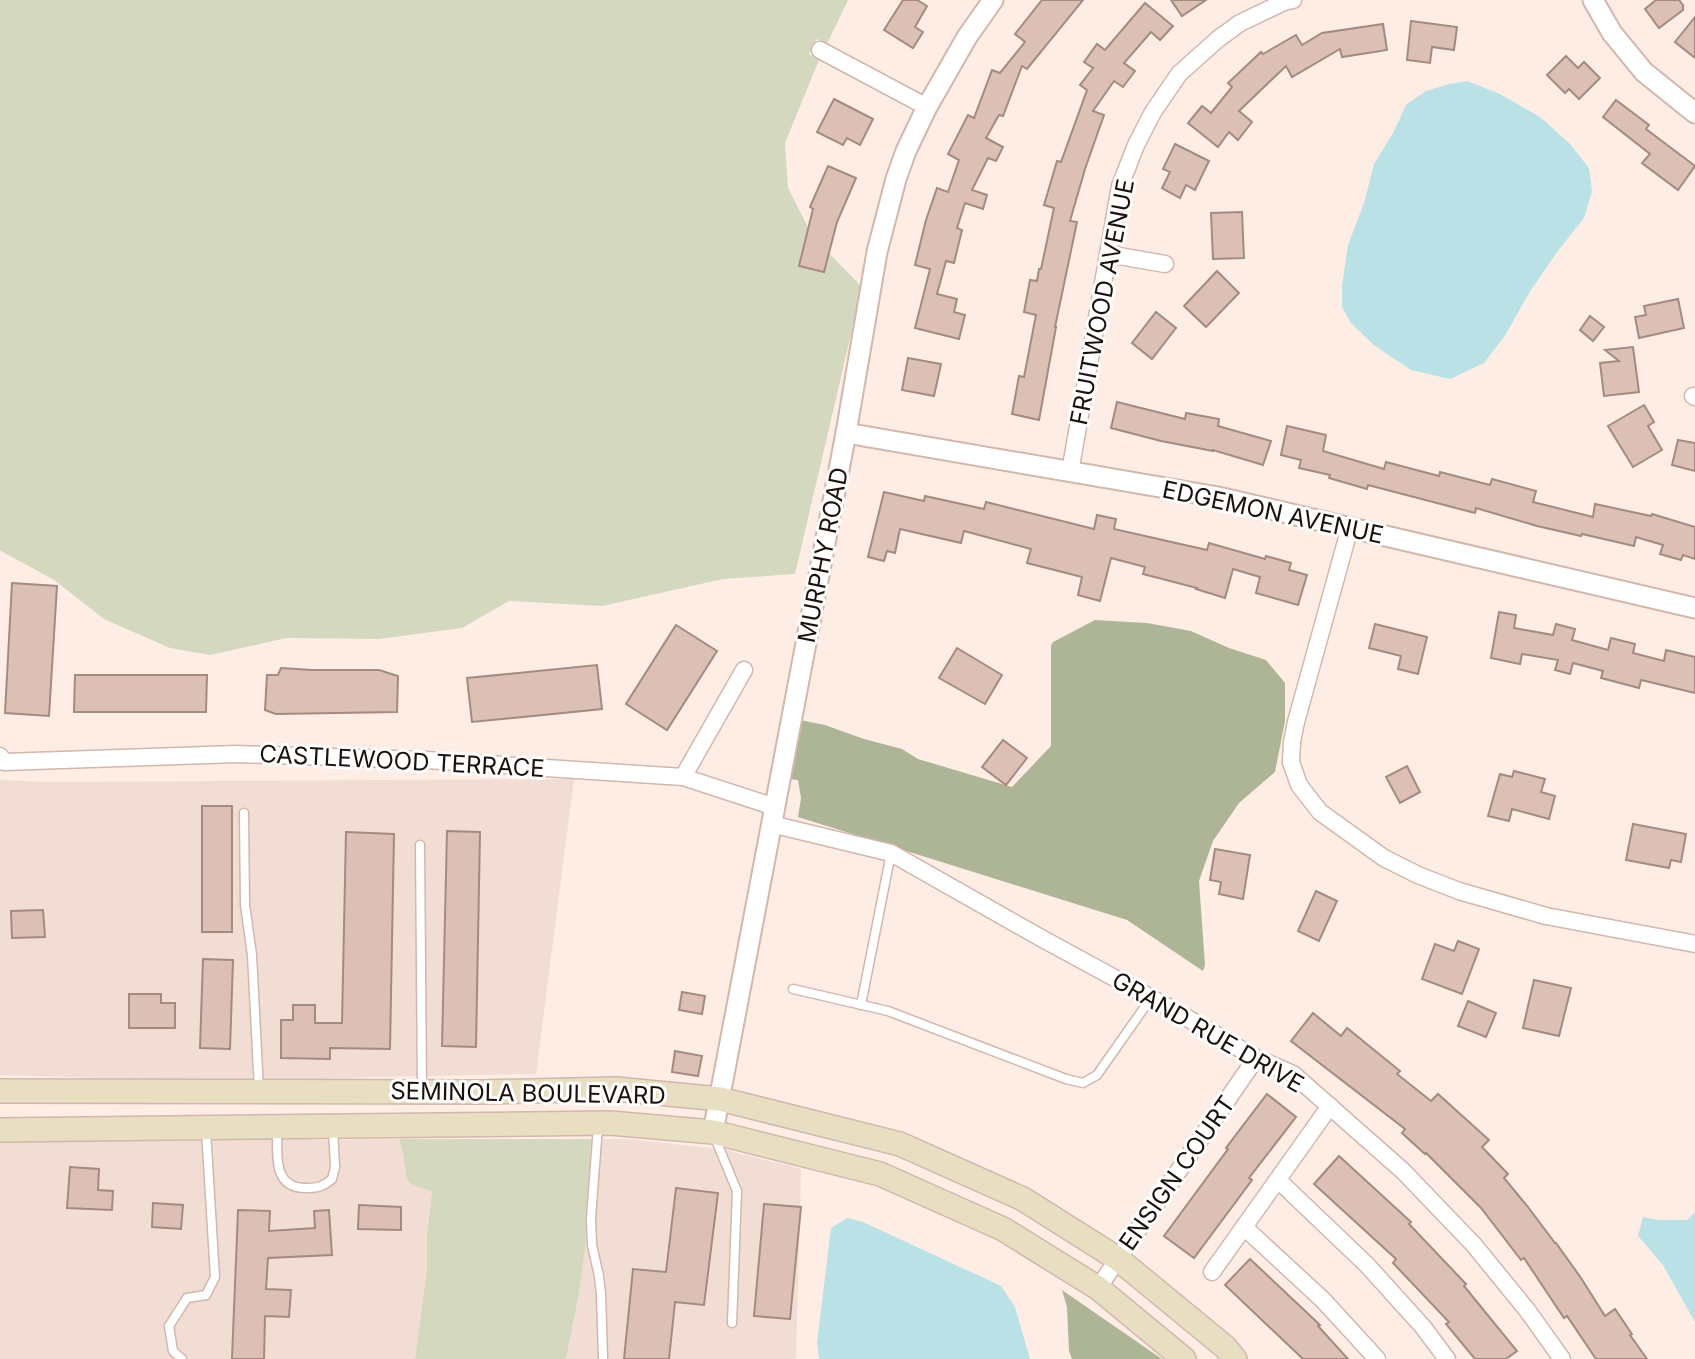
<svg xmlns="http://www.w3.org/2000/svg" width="1695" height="1359" viewBox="0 0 1695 1359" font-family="Inter,sans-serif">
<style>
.built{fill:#f2ddd4}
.green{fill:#d3d8be}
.forest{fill:#aeb596}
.water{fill:#b9e1e6}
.building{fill:#dcc0b5;stroke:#a48a7f;stroke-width:2}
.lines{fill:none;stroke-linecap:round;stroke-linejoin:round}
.service-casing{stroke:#d2b7ac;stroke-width:11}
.minor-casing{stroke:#d2b7ac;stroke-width:19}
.tertiary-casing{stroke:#d2b7ac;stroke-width:23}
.secondary-casing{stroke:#d2b7ac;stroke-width:26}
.service{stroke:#fff;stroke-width:8}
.minor{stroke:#fff;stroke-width:16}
.tertiary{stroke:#fff;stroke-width:19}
.secondary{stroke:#e8dec1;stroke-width:23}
.labels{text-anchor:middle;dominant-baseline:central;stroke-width:6;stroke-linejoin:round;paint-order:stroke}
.street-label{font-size:24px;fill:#1a110d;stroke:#fefefe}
</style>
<rect width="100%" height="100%" fill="#feede5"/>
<g class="built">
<path d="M574,779L536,1074L377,1077L234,1082L0,1075V780L49,782Z"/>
<path d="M287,1136L315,1140L399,1139L400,1147L405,1158L404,1171L422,1188L432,1191L427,1235V1269L415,1359H0V1139Z"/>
<path d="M591,1139H630L726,1150L801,1169L796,1359H566L579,1294L585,1249Z"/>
</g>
<g class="green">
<path d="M0,0H848L827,44L817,39L809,54L819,60L785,143L788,188L813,237L862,287L795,574L723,579L602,606L509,601L462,628L379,639L286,638L210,655L170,648L104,619L54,580L1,551L0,550Z"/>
<path d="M399,1139H591L585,1249L579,1294L566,1359H415L427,1269V1235L432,1191C409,1184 407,1187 404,1162C404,1154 400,1147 399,1139Z"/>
</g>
<g class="forest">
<path d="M1095,620L1147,623L1191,631L1229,648L1266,660L1285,683V721L1275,772L1239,803L1213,841L1199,881L1205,965L1203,971L1127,920L798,817L801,798L798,780L789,779L800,720L825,725L864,739L902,749L918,759L1012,787L1051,746V646L1053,642Z"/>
<path d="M1062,1290L1162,1359H1072L1069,1351L1067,1307Z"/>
</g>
<g class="water">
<path d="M1467,81L1500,94L1540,117L1570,144L1589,168L1592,191L1584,218L1557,252L1529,293L1506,334L1484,363L1450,379L1411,370L1375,346L1351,323L1342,307V286L1348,245L1364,203L1374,164L1393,133L1406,105L1426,91L1449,84Z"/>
<path d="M1695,1212V1322L1663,1265L1638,1236L1643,1217L1659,1220H1687Z"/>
<path d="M847,1218L863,1222L1001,1286L1015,1307L1030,1359H819L817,1343L831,1228Z"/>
</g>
<g class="building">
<path d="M903,0H917L927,6L915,27L923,32L913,48L884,30Z"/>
<path d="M1042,0H1083L1027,69L1022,66L1003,116L999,115L986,138L1003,147L996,161L988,158L972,190L987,195L983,209L965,203L957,228L962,230L954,263L946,261L937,294L957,299L954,312L965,315L959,339L915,328L930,269L915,265L926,220L937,188L948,192L959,160L948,154L968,115L974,118L992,70L1000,73L1025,42L1015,34Z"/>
<path d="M1171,0H1206L1182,16Z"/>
<path d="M1656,0H1679L1683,5V10L1659,28L1645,9Z"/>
<path d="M1145,3L1173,26L1160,40L1151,32L1124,63L1135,71L1123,87L1114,81L1093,111L1104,115L1085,169L1070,221L1077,222L1055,327H1056L1039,420L1012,414L1019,376L1024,377L1036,315L1024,312L1030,280L1037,281L1039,269H1041L1054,208L1044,205L1057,161L1061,162L1087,90L1080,85L1093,68L1084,62L1097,44L1105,50Z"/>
<path d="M1695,17V58L1675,42Z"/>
<path d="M1411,21L1457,27L1454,50L1432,47L1430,63L1407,60Z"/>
<path d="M1383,24L1387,50L1342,57L1340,49L1292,77L1286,66L1239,111L1252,122L1238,140L1229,132L1218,147L1188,123L1202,106L1211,113L1232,87L1228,83L1261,52L1263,54L1296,35L1302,45L1322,33Z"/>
<path d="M1566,56L1578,68L1584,62L1600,78L1579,99L1569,89L1565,93L1547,75Z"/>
<path d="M834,99L873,119L860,145L847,138L843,145L817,132Z"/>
<path d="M1616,100L1649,125L1646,129L1695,166L1678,190L1642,163L1650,154L1603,117Z"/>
<path d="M1175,144L1209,161L1195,190L1186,185L1180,198L1162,188L1170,172L1163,169Z"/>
<path d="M828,166L856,178L837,222L824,272L799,266L813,209L810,207Z"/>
<path d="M1242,212L1244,258L1213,259L1211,213Z"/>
<path d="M1217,271L1239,293L1206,327L1184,306Z"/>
<path d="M1678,299L1684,328L1639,338L1635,317L1646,315L1644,306Z"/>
<path d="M1156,312L1176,328L1152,359L1132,343Z"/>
<path d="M1590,316L1604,327L1593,341L1580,330Z"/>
<path d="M1633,347L1639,392L1604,396L1600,363L1619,361L1605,350Z"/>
<path d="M908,358L941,364L934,396L902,390Z"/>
<path d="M1117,402L1185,419L1186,413L1219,419L1218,426L1271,441L1263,465L1213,450V451L1161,441L1111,428Z"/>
<path d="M1644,405L1654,422L1648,426L1662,450L1633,467L1608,426Z"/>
<path d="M1287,426L1326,435L1323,451L1384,469L1386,462L1439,476L1440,472L1490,485L1492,479L1536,491L1533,502L1593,517L1595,504L1651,516L1652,514L1695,527V559L1683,555L1681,560L1660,554L1663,545L1636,537L1634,546L1582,534L1581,536L1537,526L1476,508L1475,513L1368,485L1367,489L1329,478L1330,475L1299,468L1301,460L1281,455Z"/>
<path d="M1678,440L1695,443V471L1672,465Z"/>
<path d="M884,492L924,501L925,496L984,509L986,502L1094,529L1097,515L1116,519L1114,529L1207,550L1209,543L1265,559L1266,556L1291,563L1289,570L1307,575L1298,605L1256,593L1260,577L1233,569L1225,598L1196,589L1197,588L1143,574L1145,567L1111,558L1100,601L1078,595L1082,577L1027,563L1031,549L964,531L961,543L900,529L895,553L887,551L884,561L868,557Z"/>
<path d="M12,583L57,586L49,716L5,713Z"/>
<path d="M1499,612L1516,615L1514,628L1553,635L1556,624L1575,629L1572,640L1608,650L1611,638L1635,644L1633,653L1664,661L1666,650L1695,657V693L1641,680L1639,688L1601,678L1603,671L1573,663L1570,674L1555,670L1558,660L1522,654L1520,664L1491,658Z"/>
<path d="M1375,624L1427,637L1418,674L1398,669L1401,656L1369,648Z"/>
<path d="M676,625L717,651L667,730L626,704Z"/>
<path d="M957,648L1002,675L985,704L939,678Z"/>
<path d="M597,665L602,709L472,722L467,678Z"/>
<path d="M281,668L312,670H379L398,676L397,712L276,714L265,710L267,675H278Z"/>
<path d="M75,675H207L206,712H74Z"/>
<path d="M1003,740L1027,758L1006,785L982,767Z"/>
<path d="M1407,766L1420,792L1400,803L1386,777Z"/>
<path d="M1514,771L1545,779L1541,792L1555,796L1549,819L1512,809L1509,821L1488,816L1500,774L1512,777Z"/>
<rect x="202" y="806" width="30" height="126"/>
<path d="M1633,824L1686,834L1681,862L1671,860L1669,868L1626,860Z"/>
<path d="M447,831L480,832L476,1047L442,1046Z"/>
<path d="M346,832L394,834L390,1049L330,1048V1059L281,1058V1020H293V1005H315V1023H342Z"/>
<path d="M1215,849L1250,855L1243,899L1219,894L1221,882L1210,880Z"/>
<path d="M1316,891L1337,901L1319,941L1298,931Z"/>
<path d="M43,910L45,937L12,938L11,911Z"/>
<path d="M1458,941L1479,949L1462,994L1422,979L1435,944L1454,951Z"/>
<path d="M203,959L233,960L230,1049L200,1048Z"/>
<path d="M1534,980L1571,988L1559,1036L1523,1028Z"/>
<path d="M682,992L705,996L702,1014L679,1010Z"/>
<path d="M129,994H161V1003H175V1028H129Z"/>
<path d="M1468,1001L1496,1013L1486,1037L1458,1026Z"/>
<path d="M1313,1013L1341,1036L1347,1028L1400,1071L1397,1074L1431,1101L1438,1094L1489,1140L1482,1147L1508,1174L1504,1178L1528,1207L1555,1243H1556L1581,1278L1605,1316L1615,1309L1632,1334L1630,1335L1647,1359H1596L1567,1316L1564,1318L1524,1258L1521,1260L1481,1208L1426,1153L1425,1154L1402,1133L1405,1129L1291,1041Z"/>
<path d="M675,1051L702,1056L698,1076L672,1072Z"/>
<path d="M1267,1094L1296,1117L1249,1178L1252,1180L1194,1258L1164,1236L1228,1149L1226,1148Z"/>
<path d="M1339,1156L1411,1222L1409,1224L1466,1284L1464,1286L1517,1351L1506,1359H1475L1446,1324L1449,1322L1393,1263L1396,1259L1314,1184Z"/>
<path d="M70,1167L99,1169L98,1190L113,1191L112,1210L67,1208Z"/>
<path d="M676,1188L718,1193L704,1305L675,1302L669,1359H624L633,1269L666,1272Z"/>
<path d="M153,1203L183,1205L181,1229L152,1227Z"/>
<path d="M764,1204L801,1207L790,1319L754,1316Z"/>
<path d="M359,1205L401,1207V1230L358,1229Z"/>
<path d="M238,1210L270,1211L269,1231L315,1228L314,1211L329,1210L332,1255L268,1258L266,1289L291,1290L289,1317L265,1316L264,1359H232Z"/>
<path d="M1250,1259L1320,1325L1318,1326L1348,1359H1303L1225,1285Z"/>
</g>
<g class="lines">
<g class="service-casing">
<g id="service">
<path d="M244,813L245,905L252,955L259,1090"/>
<path d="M420,845L422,1089"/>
<path d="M793,989L888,1011L1066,1079L1083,1083L1097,1075L1151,998"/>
<path d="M861,1005L891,853"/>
<path d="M598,1126L591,1218L592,1245L599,1276L601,1294L603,1359"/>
<path d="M277,1128C278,1153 271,1189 307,1188C318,1188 324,1186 332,1179L335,1167L333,1128"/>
<path d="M715,1138L737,1191L732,1323"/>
<path d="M182,1359L173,1351L169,1326L187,1298L206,1295L215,1277L206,1130"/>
</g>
</g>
<g class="minor-casing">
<g id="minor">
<path d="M820,50L927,107"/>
<path d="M1108,254L1165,264"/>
<path d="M1693,396L1695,397"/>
<path d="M1070,472L1120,186L1136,145L1153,112L1179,74L1218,39L1240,23L1286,1L1293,0"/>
<path d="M1350,527L1296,722L1292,742L1291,762L1299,785L1320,812L1384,858L1418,875L1459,891L1546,916L1695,944"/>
<path d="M0,756L4,762L236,754L426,760L683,777L744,670"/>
<path d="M683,777L775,807"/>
<path d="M771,824L891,853L1041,938L1168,1007L1256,1058L1293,1074L1403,1171L1474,1245L1527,1310L1562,1359"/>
<path d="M1278,1180L1367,1265L1423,1327L1447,1359"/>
<path d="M1244,1227L1323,1300L1377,1359"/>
<path d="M1212,1272L1330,1106"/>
<path d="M1098,1288L1256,1058"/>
</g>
</g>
<g class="tertiary-casing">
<g id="tertiary">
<path d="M1593,0L1612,33L1644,72L1695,113"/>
<path d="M846,433L1218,497L1695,608"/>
<path d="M713,1132L846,433L877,252L896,179L906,151L927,107L967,37L993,0"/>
</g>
</g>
<g class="secondary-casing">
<g id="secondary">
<path d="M0,1091L482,1092L616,1089L720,1099L900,1144L1023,1199L1118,1259L1225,1347L1235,1359"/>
<path d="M0,1130L610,1123L713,1132L880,1174L1003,1229L1098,1288L1184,1359"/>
</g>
</g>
<use href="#service" class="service"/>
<use href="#minor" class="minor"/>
<use href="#tertiary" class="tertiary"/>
<use href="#secondary" class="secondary"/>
</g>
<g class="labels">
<g class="street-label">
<text transform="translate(1102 302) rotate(-79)">FRUITWOOD AVENUE</text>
<text transform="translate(1273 512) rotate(12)">EDGEMON AVENUE</text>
<text transform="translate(823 555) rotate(-79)">MURPHY ROAD</text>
<text transform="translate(402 761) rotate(3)">CASTLEWOOD TERRACE</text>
<text transform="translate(1208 1032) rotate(30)">GRAND RUE DRIVE</text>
<text transform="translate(528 1093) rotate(1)">SEMINOLA BOULEVARD</text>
<text transform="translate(1177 1173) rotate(-55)">ENSIGN COURT</text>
</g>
</g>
</svg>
